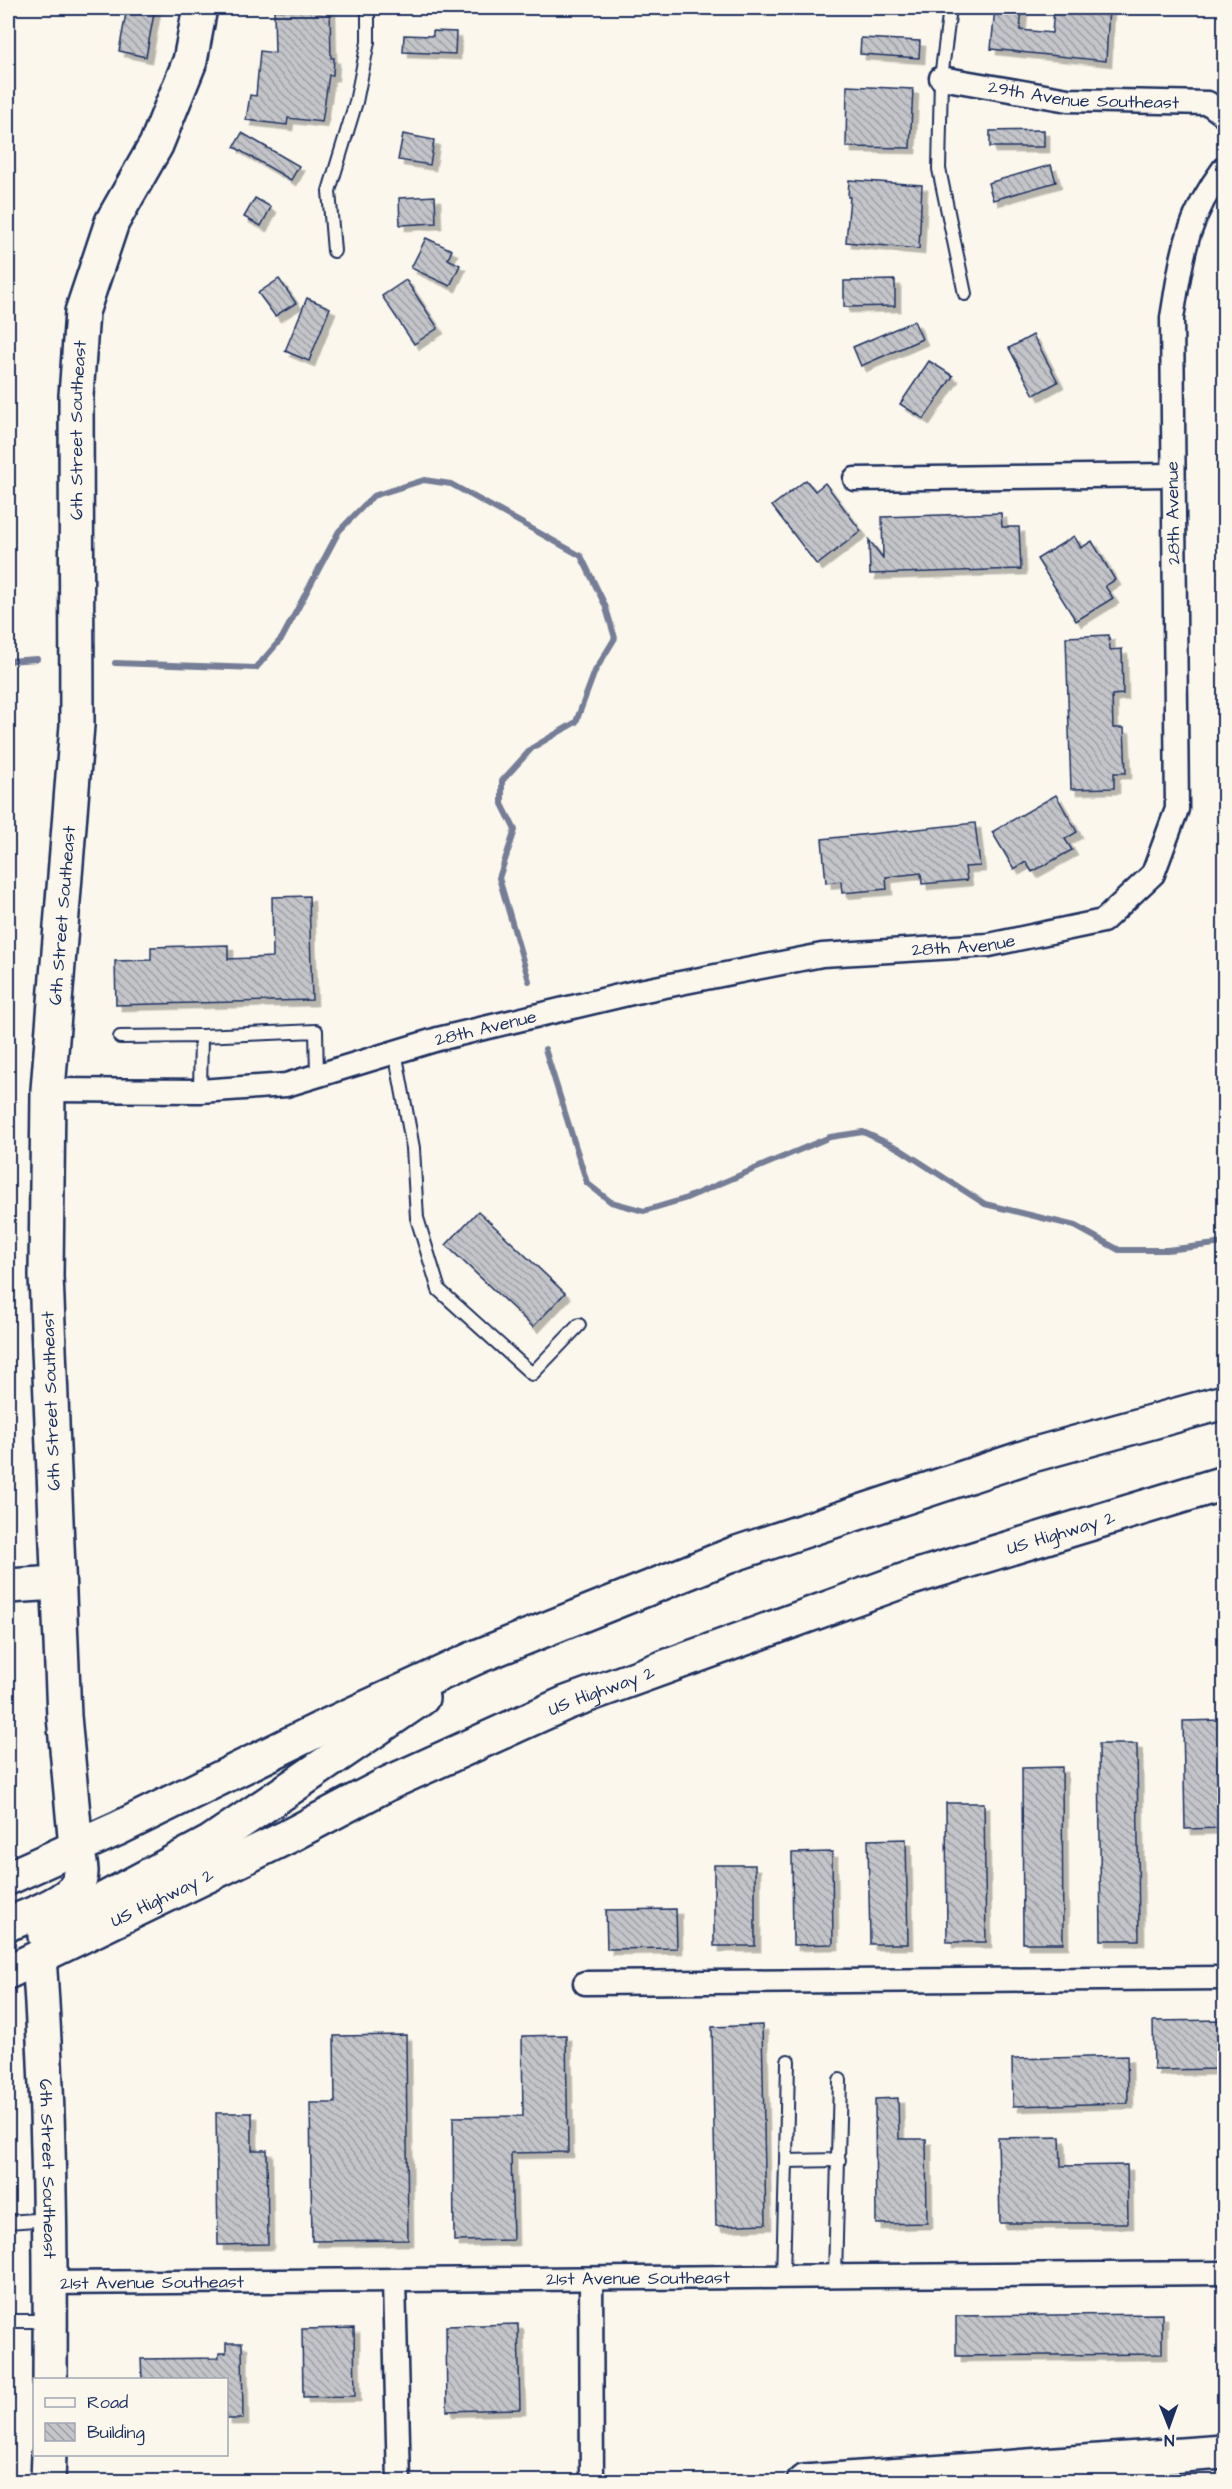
<svg xmlns="http://www.w3.org/2000/svg" width="1232" height="2489" viewBox="0 0 1232 2489" font-family="'Architects Daughter',sans-serif">
<style>
.lines{fill:none;stroke-linecap:round;stroke-linejoin:round}
.stream{stroke:#747e96;stroke-width:6}
.building{fill:url(#building-back-hatch);stroke:#1b2f5e;stroke-width:1.5;filter:url(#shadow)}
.lane-casing{stroke:#1b2f5e;stroke-width:16}
.street-casing{stroke:#1b2f5e;stroke-width:27}
.secondary-casing{stroke:#1b2f5e;stroke-width:38}
.highway-casing{stroke:#1b2f5e;stroke-width:38}
.lane{stroke:#fbf7ec;stroke-width:12}
.street{stroke:#fbf7ec;stroke-width:22}
.secondary{stroke:#fbf7ec;stroke-width:33}
.highway{stroke:#fbf7ec;stroke-width:33}
.labels{text-anchor:middle;dominant-baseline:central;stroke-width:4.5;stroke-linejoin:round;paint-order:stroke}
.street-label{font-size:18px;fill:#1b2f5e;stroke:#fbf7ec}
</style>
<defs>
<pattern id="building-back-hatch" width="6" height="6" patternUnits="userSpaceOnUse" patternTransform="scale(1.5)"><rect width="6" height="6" fill="#c3c5c9"/><path d="M-1 5l2 2M0 0l6 6M5-1l2 2" fill="none" stroke="#9ea0a6"/></pattern>
<filter id="shadow"><feDropShadow dx="5.5" dy="5.5" stdDeviation="0" flood-color="#0004"/></filter>
</defs>
<rect width="100%" height="100%" fill="#fbf7ec"/>
<filter id="ink" filterUnits="userSpaceOnUse"><feTurbulence type="fractalNoise" baseFrequency=".0167" numOctaves="2"/><feDisplacementMap in="SourceGraphic" scale="12" xChannelSelector="R" yChannelSelector="G"/><feConvolveMatrix kernelMatrix="1 2 1 2 8 2 1 2 1" color-interpolation-filters="sRGB"/></filter>
<g filter="url(#ink)">
<g class="lines">
<g class="stream">
<path d="M8,661L37,659"/>
<path d="M115,663L256,668L282,638L339,531L373,496L424,480L451,484L581,556L605,605L615,638L595,671L576,722L532,748L502,781V804L515,830L499,878L529,981"/>
<path d="M545,1049L587,1183L611,1202L644,1211L684,1199L830,1137L863,1132L898,1148L985,1204L1075,1226L1119,1250H1167L1224,1243"/>
</g>
</g>
<g class="building">
<path d="M127,8H155L146,57L119,51Z"/>
<path d="M995,8H1022L1020,30L1052,33L1054,8H1109L1106,61L991,49Z"/>
<path d="M274,10H330L331,58H334L333,75H329L322,122L288,118L287,125L246,120L250,95L256,96L260,51L275,53Z"/>
<path d="M433,31L456,32L455,54L403,52L404,35L433,36Z"/>
<path d="M861,38L920,41L919,58L860,54Z"/>
<path d="M847,86L913,89L910,148L846,147Z"/>
<path d="M1044,130V147H990V131Z"/>
<path d="M242,133L299,166L291,180L234,147Z"/>
<path d="M403,134L434,140L430,165L398,160Z"/>
<path d="M1051,165L1056,182L993,200L988,183Z"/>
<path d="M849,180L922,185L919,249L846,242L850,197H848Z"/>
<path d="M435,196L436,223L400,225L399,198Z"/>
<path d="M255,198L271,207L261,226L244,217Z"/>
<path d="M426,238L452,250L448,259L460,265L450,286L411,268Z"/>
<path d="M279,279L296,303L275,316L258,293Z"/>
<path d="M406,280L438,328L414,344L382,296Z"/>
<path d="M895,280V306L844,307V281Z"/>
<path d="M307,298L330,308L309,361L285,351Z"/>
<path d="M914,321L922,339L861,366L853,347Z"/>
<path d="M1033,335L1058,382L1034,395L1009,348Z"/>
<path d="M929,361L953,376L924,419L900,404Z"/>
<path d="M806,480L815,491L825,483L861,531L817,565L772,506Z"/>
<path d="M1001,513L1002,527H1019L1021,569L870,574L869,540L883,558L882,517Z"/>
<path d="M1074,536L1081,548L1092,541L1115,580L1105,586L1113,598L1076,621L1037,559Z"/>
<path d="M1109,635L1110,650L1122,649L1123,694L1112,695L1113,728H1124L1126,773H1114V788L1071,789L1066,637Z"/>
<path d="M1056,795L1077,832L1065,839L1072,850L1032,872L1026,862L1014,869L992,832Z"/>
<path d="M975,823L980,866L965,867L967,880L922,884L921,873L886,877L887,889L842,893L841,881L826,883L822,839Z"/>
<path d="M309,896L312,1000L116,1005L115,961L151,960V947L228,945V959L273,957L272,897Z"/>
<path d="M478,1211L565,1293L533,1327L446,1245Z"/>
<path d="M1224,1720V1828L1185,1829L1183,1721Z"/>
<path d="M1099,1744H1137L1139,1940H1101Z"/>
<path d="M1062,1767L1063,1943H1023L1022,1768Z"/>
<path d="M946,1803H984L986,1942H947Z"/>
<path d="M906,1839L908,1944H870L868,1840Z"/>
<path d="M832,1852L833,1944L793,1945L792,1853Z"/>
<rect x="714" y="1865" width="41" height="81"/>
<path d="M676,1909L677,1948L607,1949L606,1910Z"/>
<path d="M1224,2020V2069L1154,2070L1153,2021Z"/>
<path d="M762,2025L766,2224L716,2226L712,2027Z"/>
<path d="M406,2035L408,2240L312,2241L310,2103H335L334,2036Z"/>
<path d="M566,2035L568,2152L511,2153L513,2240L454,2241L453,2117L523,2116L522,2036Z"/>
<path d="M1127,2056L1128,2103L1013,2106L1012,2059Z"/>
<path d="M898,2098L899,2139H926L927,2223L876,2224L875,2099Z"/>
<path d="M216,2113H252V2150H267L268,2244L218,2245Z"/>
<path d="M1060,2137L1061,2166L1127,2165L1128,2223H1000L998,2138Z"/>
<path d="M1162,2314V2354L956,2356V2316Z"/>
<path d="M518,2324L520,2409L447,2411L446,2326Z"/>
<path d="M354,2328L355,2396L303,2397L302,2329Z"/>
<path d="M226,2343H242L243,2419H226V2379H142L141,2359L219,2358V2353H226Z"/>
</g>
<g class="lines">
<g class="lane-casing">
<g id="lane">
<path d="M950,8L941,78L939,169L965,294"/>
<path d="M334,251L329,191L356,102L368,42V8"/>
<path d="M201,1036L316,1031L317,1075"/>
<path d="M120,1037L201,1036L200,1091"/>
<path d="M395,1051L413,1148L417,1218L439,1290L532,1374L579,1325"/>
<path d="M786,2161L788,2061"/>
<path d="M8,2222L49,2219"/>
<path d="M783,2277L786,2161L839,2160"/>
<path d="M835,2277L840,2080"/>
<path d="M8,2321H49"/>
</g>
</g>
<g class="street-casing">
<g id="street">
<path id="s1" d="M941,78L1068,100L1208,103L1224,115"/>
<path d="M855,479L1172,475"/>
<path id="s2" d="M48,1090L200,1091L286,1085L438,1039L640,991L822,955L989,945L1103,921L1153,874L1177,809L1172,318C1182,257 1185,220 1224,168"/>
<path d="M585,1983L1224,1978"/>
<path d="M591,2279L592,2482"/>
<path d="M394,2280L399,2482"/>
<path id="s3" d="M50,2283L1224,2273"/>
</g>
</g>
<g class="secondary-casing">
<g id="secondary">
<path d="M8,1586L58,1583"/>
<path id="s4" d="M76,1847L64,1716L46,1276L48,1090L77,725L76,396L82,312L112,222L156,145L190,61L200,8"/>
<path id="s5" d="M39,1957C49,2097 51,2239 50,2380"/>
<path d="M48,2482L49,2454"/>
<path d="M804,2482L1224,2452"/>
</g>
</g>
<g class="highway-casing">
<g id="highway">
<path d="M8,1878L119,1828L320,1729L479,1656L734,1554L1032,1455L1224,1402"/>
<path d="M8,1924C29,1915 82,1900 81,1871C81,1863 78,1855 76,1847"/>
<path d="M45,1936L58,1924L211,1842L422,1698"/>
<path id="s6" d="M8,1972L287,1837L389,1783L566,1703L908,1579L1224,1483"/>
</g>
</g>
<use href="#lane" class="lane"/>
<use href="#street" class="street"/>
<use href="#secondary" class="secondary"/>
<use href="#highway" class="highway"/>
</g>
</g>
<g class="labels">
<g class="street-label">
<text stroke="none"><textPath href="#s1" startOffset="144">29th Avenue Southeast</textPath></text>
<text stroke="none"><textPath href="#s4" startOffset="1419">6th Street Southeast</textPath></text>
<text transform="translate(1173 513) rotate(-91)">28th Avenue</text>
<text stroke="none"><textPath href="#s4" startOffset="933">6th Street Southeast</textPath></text>
<text stroke="none"><textPath href="#s2" startOffset="932">28th Avenue</textPath></text>
<text stroke="none"><textPath href="#s2" startOffset="446">28th Avenue</textPath></text>
<text transform="translate(51 1401) rotate(-92)">6th Street Southeast</text>
<text stroke="none"><textPath href="#s6" startOffset="1143">US Highway 2</textPath></text>
<text stroke="none"><textPath href="#s6" startOffset="657">US Highway 2</textPath></text>
<text stroke="none"><textPath href="#s6" startOffset="171">US Highway 2</textPath></text>
<text stroke="none"><textPath href="#s5" startOffset="212">6th Street Southeast</textPath></text>
<text stroke="none"><textPath href="#s3" startOffset="588">21st Avenue Southeast</textPath></text>
<text stroke="none"><textPath href="#s3" startOffset="102">21st Avenue Southeast</textPath></text>
</g>
</g>
<rect width="1232" height="2489" fill="none" stroke="#fbf7ec" stroke-width="30"/>
<rect x="15" y="15" width="1202" height="2459" fill="none" stroke="#1b2f5e" stroke-width="2" filter="url(#ink)"/>
<rect x="33" y="2378" width="195" height="78" fill="#fbf7ec" stroke="#a1a7b3" stroke-width="1.5"/>
<rect x="45" y="2398" width="30" height="9" fill="#fbf7ec" stroke="#a1a7b3" stroke-width="1.5"/>
<text x="87" y="2408" font-size="18" fill="#1b2f5e">Road</text>
<rect x="45" y="2423" width="30" height="18" fill="url(#building-back-hatch)" stroke="#a1a7b3" stroke-width="1.5"/>
<text x="87" y="2438" font-size="18" fill="#1b2f5e">Building</text>
<g transform="translate(1169 2426) rotate(179)" stroke="#fbf7ec" stroke-width="4.5" paint-order="stroke">
<path d="M0-4.5L10 22L0 15L-10 22Z" fill="#1b2f5e"/>
<text y="-9" font-size="16" font-weight="bold" text-anchor="middle" fill="#1b2f5e">N</text>
</g>
</svg>
